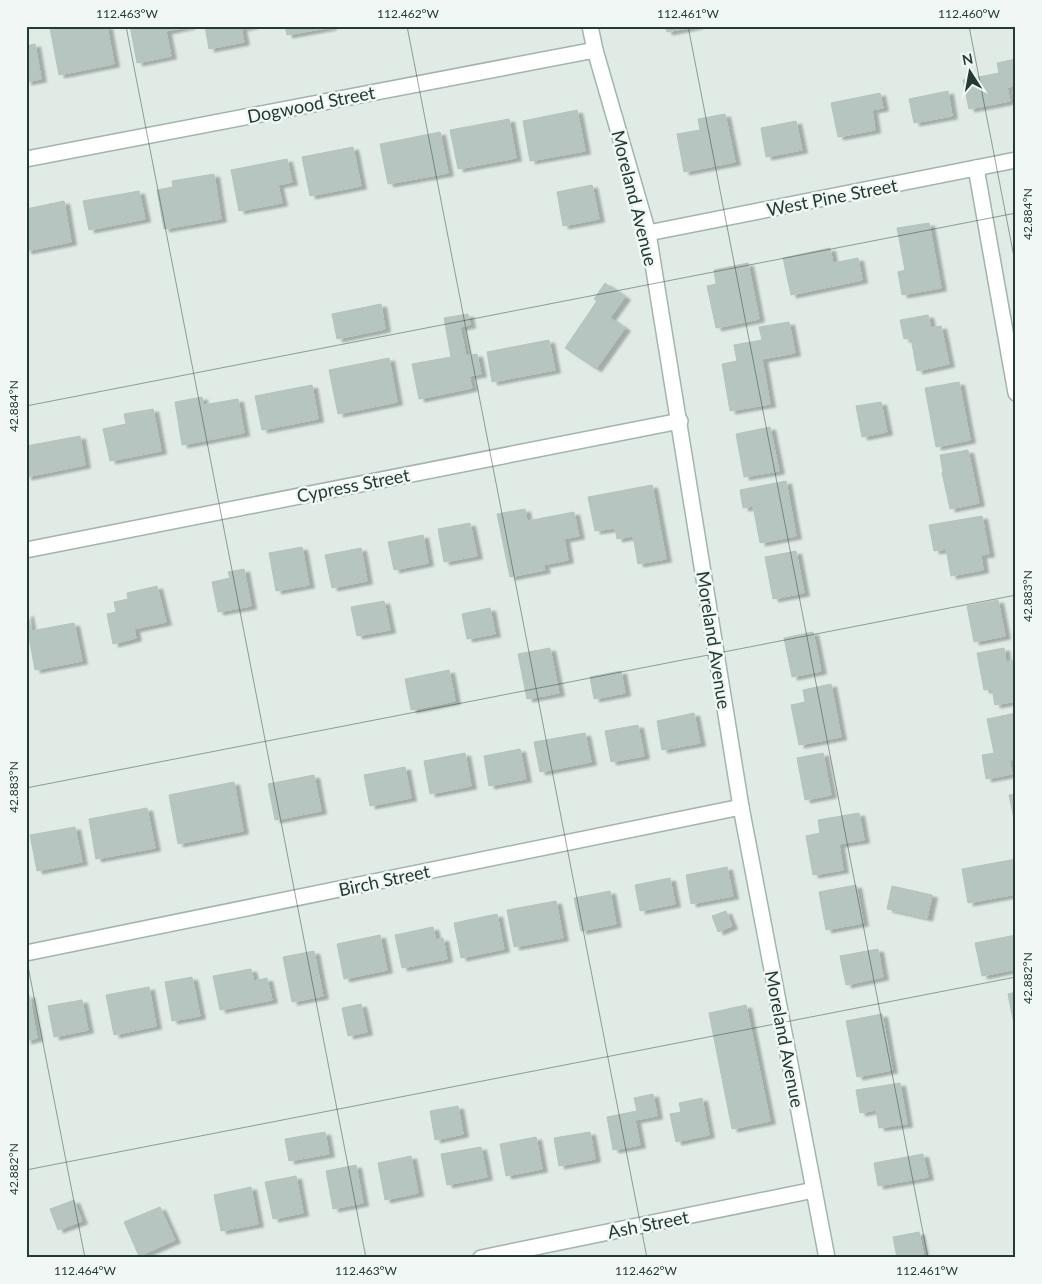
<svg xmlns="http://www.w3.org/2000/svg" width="1042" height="1284" viewBox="0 0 1042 1284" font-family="Lato,sans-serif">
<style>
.building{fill:#b6c5bf;stroke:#b3c4bd;filter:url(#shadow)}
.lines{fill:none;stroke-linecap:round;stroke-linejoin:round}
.street-casing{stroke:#a3b3ad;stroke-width:18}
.secondary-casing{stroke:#a0b6ae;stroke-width:18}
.street{stroke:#fff;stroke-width:15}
.secondary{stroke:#fff;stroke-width:15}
.ticks{fill:none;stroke:#223b33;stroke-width:1;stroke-opacity:0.45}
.labels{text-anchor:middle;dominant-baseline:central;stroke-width:5;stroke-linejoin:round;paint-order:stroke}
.street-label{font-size:18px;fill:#223b33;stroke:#f1f7f4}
.neatline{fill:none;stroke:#223b33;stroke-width:2}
.ticks-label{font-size:12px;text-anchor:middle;fill:#223b33}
</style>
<defs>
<filter id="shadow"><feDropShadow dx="5.5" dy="3" stdDeviation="1" flood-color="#0004"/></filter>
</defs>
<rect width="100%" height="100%" fill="#e0ebe6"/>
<g class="building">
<path d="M57,26H107L114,64L59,75L50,28Z"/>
<path d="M130,26H190L166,31L171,56L137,63Z"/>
<path d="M205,26H252L241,28L244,42L209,49Z"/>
<path d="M285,26H331V27L287,35Z"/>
<path d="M665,26H697L667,32Z"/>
<path d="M35,44L41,79L26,82V46Z"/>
<path d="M1016,59V86L1007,87L1010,101L969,109L963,80L999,73L997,63Z"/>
<path d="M948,91L952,116L914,123L909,99Z"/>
<path d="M880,93L883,108L872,110L875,130L838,137L831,103Z"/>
<path d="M577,110L585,151L530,161L523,121Z"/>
<path d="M725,114L735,162L684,172L677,134L700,130L698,119Z"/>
<path d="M509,119L516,158L458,169L450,130Z"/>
<path d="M796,121L802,150L766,157L761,128Z"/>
<path d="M440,132L448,173L388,184L380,144Z"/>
<path d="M353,147L361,186L310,196L302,157Z"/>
<path d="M287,159L292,182L278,185L282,203L239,211L231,170Z"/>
<path d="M214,174L221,219L164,229L157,190L173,187L172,181Z"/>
<path d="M592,185L599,219L563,226L557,192Z"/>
<path d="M139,191L145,219L89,230L83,201Z"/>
<path d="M64,201L71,242L26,251V209Z"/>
<path d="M929,223L941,288L902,295L898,272L905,270L897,228Z"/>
<path d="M830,248L833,263L858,258L862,280L791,295L783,258Z"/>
<path d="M748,263L759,319L716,328L707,286L716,284L714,270Z"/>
<path d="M605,283L625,297L610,318L625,328L596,369L565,348L597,301L594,299Z"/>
<path d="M381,304L385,329L337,339L332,314Z"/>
<path d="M468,314L470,325L460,327L466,356L477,354L481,374L469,376L472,388L419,399L412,364L451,357L444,318Z"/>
<path d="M928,315L931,328L941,326L949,364L917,371L911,338L904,339L900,320Z"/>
<path d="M789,322L795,353L762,359L770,404L730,411L722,364L737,361L734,345L762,340L759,327Z"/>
<path d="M549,340L555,370L492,382L487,352Z"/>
<path d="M389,358L397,402L338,414L329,370Z"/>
<path d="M959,382L970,440L936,447L925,388Z"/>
<path d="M312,385L318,419L262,430L255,396Z"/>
<path d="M202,397L203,405L238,399L244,433L182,445L175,402Z"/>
<path d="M881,402L887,432L862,437L856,406Z"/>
<path d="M153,409L161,451L110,461L103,429L126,424L124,414Z"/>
<path d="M770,427L779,471L744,477L736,434Z"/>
<path d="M80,436L85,465L26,477V446Z"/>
<path d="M968,450L979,503L950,509L942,473L943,472L940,455Z"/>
<path d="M786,481L796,536L760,543L753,506L743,508L740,490Z"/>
<path d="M652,485L666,559L638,564L633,536L617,539L615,528L595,531L588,497Z"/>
<path d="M525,509L527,521L574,512L579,536L564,539L568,560L543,565L545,570L510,577L497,514Z"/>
<path d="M982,516L989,554L981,555L983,570L951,576L946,549L934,551L929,525Z"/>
<path d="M470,523L477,556L444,562L438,529Z"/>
<path d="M423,535L428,563L394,570L388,542Z"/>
<path d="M302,547L309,585L276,591L269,553Z"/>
<path d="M361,548L367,581L332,588L325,555Z"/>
<path d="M796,551L804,593L773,599L765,557Z"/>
<path d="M244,569L251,606L218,612L212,582L230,578L228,572Z"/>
<path d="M157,586L166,622L134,629L136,638L113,644L107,614L116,612L114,602L128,599L127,593Z"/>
<path d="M998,600L1005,636L974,642L967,606Z"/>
<path d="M384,601L390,630L357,636L351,607Z"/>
<path d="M490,608L495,634L467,639L462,614Z"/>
<path d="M26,614H28L31,631L74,623L82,661L35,670L29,637H26Z"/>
<path d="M813,632L821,671L792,677L784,638Z"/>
<path d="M550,648L559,693L527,699L518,654Z"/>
<path d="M1004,648L1006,662L1016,660V701L995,705L992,689L984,690L977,653Z"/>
<path d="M449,670L455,701L411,710L405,679Z"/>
<path d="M621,671L625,693L594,699L590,677Z"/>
<path d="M831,684L841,737L799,745L791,705L805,702L803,690Z"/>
<path d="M694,713L700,743L662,750L657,721Z"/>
<path d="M1016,713V759L1009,760L1012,774L986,779L982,755L994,753L987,719Z"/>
<path d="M638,725L644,756L611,762L605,731Z"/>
<path d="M585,733L591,762L540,772L534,742Z"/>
<path d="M520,749L526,779L489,786L484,756Z"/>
<path d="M465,753L471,786L430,794L424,761Z"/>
<path d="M823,753L831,795L805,800L797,758Z"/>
<path d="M405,767L411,798L370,806L364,775Z"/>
<path d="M314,775L321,811L275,820L268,784Z"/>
<path d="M234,782L243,831L178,844L169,795Z"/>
<path d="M1016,794V829L1009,795Z"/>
<path d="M147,808L155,848L96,859L89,819Z"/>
<path d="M859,813L864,840L839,844L843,870L813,875L806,836L820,833L818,820Z"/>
<path d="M75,827L82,862L37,871L30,835Z"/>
<path d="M1016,859V894L968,903L962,869Z"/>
<path d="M727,867L733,896L691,904L686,875Z"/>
<path d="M670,878L675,904L640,911L635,885Z"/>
<path d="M856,885L863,923L826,930L819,892Z"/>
<path d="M892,886L932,895L927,918L887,909Z"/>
<path d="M610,891L616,924L581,931L574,898Z"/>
<path d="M556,901L563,938L514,947L507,910Z"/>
<path d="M726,911L732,926L718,932L712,916Z"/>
<path d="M497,914L504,949L461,958L454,923Z"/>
<path d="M433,927L436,940L443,938L447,959L402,968L395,935Z"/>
<path d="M380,935L387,970L344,979L337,944Z"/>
<path d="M1016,935V969L982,976L975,943Z"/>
<path d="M878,949L883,977L846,985L840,956Z"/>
<path d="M314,951L323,996L292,1002L283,957Z"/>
<path d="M251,969L254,981L267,978L272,1000L220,1010L213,976Z"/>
<path d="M192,977L200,1016L172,1021L165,982Z"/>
<path d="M149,987L156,1026L114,1035L106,995Z"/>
<path d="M1016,992V1034L1008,994Z"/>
<path d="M26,995H29L37,1038L26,1041Z"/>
<path d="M82,1000L88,1030L54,1037L48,1006Z"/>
<path d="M361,1004L367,1032L348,1036L342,1008Z"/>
<path d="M746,1005L770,1121L732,1129L709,1013Z"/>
<path d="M882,1014L892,1070L857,1077L846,1021Z"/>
<path d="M900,1083L907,1124L879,1128L876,1110L860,1113L856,1090Z"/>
<path d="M653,1094L657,1116L635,1120L640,1145L613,1150L607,1117L637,1111L634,1098Z"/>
<path d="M702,1098L709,1135L676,1142L670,1114L681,1112L679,1103Z"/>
<path d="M458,1106L463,1134L435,1140L430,1111Z"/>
<path d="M325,1132L329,1154L289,1161L285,1139Z"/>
<path d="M590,1132L595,1159L559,1166L554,1138Z"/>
<path d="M536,1137L542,1169L506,1176L500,1144Z"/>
<path d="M481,1147L487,1177L447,1185L441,1154Z"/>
<path d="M923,1154L928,1177L878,1186L874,1163Z"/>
<path d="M411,1156L418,1193L385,1200L378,1163Z"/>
<path d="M356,1165L363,1203L333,1209L326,1171Z"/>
<path d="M296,1176L303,1213L273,1219L265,1182Z"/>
<path d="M251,1187L258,1224L221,1231L214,1195Z"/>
<path d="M74,1200L82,1221L58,1230L50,1209Z"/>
<path d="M160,1207L175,1240L139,1256L124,1222Z"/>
<path d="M919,1232L924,1258H897L893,1237Z"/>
</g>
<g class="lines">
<g class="street-casing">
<g id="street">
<path d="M26,159L595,50"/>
<path d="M976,168L1016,393"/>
<path d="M648,233L1016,160"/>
<path d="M26,550L680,421"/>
<path d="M26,953L741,807"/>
<path d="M481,1258L814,1190"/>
</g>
</g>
<g class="secondary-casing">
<path id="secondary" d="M590,26L595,50L648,233L741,807L827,1258"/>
</g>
<use href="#street" class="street"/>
<use href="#secondary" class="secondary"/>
</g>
<path class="ticks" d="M126,26L366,1258M407,26L647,1258M688,26L928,1258M969,26L1016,267M26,406L1016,213M26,788L1016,595M26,956L85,1258M26,1170L1016,977"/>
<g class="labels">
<g class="street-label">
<text transform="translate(311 104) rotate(-11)">Dogwood Street</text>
<text transform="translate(832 197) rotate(-11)">West Pine Street</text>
<text transform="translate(635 198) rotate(76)">Moreland Avenue</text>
<text transform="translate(353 485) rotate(-11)">Cypress Street</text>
<text transform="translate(714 640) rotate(81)">Moreland Avenue</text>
<text transform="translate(384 880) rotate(-12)">Birch Street</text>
<text transform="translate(785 1039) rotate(79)">Moreland Avenue</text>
<text transform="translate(648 1224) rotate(-11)">Ash Street</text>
</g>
</g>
<rect width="1042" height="1284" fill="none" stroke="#f1f7f4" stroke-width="55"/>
<g transform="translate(970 72) rotate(349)" stroke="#f1f7f4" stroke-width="4" paint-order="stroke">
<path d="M0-4L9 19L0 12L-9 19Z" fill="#223b33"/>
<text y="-8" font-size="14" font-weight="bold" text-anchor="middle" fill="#223b33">N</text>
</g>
<rect x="28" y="28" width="986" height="1228" class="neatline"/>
<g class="ticks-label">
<text x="127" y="18">112.463°W</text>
<text x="408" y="18">112.462°W</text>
<text x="688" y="18">112.461°W</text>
<text x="969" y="18">112.460°W</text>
<text transform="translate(1028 214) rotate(-90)" y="4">42.884°N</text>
<text transform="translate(14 406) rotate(-90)" y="4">42.884°N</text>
<text transform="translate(1028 596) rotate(-90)" y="4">42.883°N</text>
<text transform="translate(14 787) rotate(-90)" y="4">42.883°N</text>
<text transform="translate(1028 978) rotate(-90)" y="4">42.882°N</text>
<text transform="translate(14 1169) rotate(-90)" y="4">42.882°N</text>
<text x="85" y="1275">112.464°W</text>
<text x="366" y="1275">112.463°W</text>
<text x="646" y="1275">112.462°W</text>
<text x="927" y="1275">112.461°W</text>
</g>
</svg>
